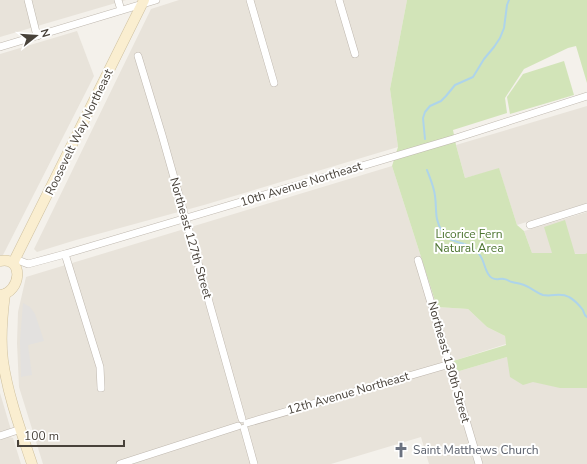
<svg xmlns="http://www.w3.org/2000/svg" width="587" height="464" viewBox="0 0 587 464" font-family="'Nunito Sans',sans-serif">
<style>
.residential{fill:#e8e3da}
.green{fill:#d2e4b8}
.parking{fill:#e3e1df}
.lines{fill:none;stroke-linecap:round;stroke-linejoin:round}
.stream{stroke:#aed4ea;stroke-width:2}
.minor-casing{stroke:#bfb8af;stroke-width:8}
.secondary-casing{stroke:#cfc19f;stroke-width:11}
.minor{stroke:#fff;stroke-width:7}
.secondary{stroke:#faeed0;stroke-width:10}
.labels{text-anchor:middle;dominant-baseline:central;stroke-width:4;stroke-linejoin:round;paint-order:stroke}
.street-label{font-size:12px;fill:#48423a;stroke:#fff}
.park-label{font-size:12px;fill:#4d7531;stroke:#fff}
.worship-label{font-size:12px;fill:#5b616d;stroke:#fff;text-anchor:start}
</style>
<rect width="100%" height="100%" fill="#f4f1eb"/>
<g class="residential">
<path d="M0,0H126L0,37Z"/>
<path d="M179,0H407L390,89L398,147L204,205L76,240L37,252L34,249L151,9Z"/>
<path d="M77,31L94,76L3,255L0,256V54Z"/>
<path d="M587,106V203L517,225L499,169L465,178L456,145Z"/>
<path d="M392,166L437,307L468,309L487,327L505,336L506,344L453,361L456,372L507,357L587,366V464H429L421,437L331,464H43L19,387L17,343L18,312L26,277Z"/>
<path d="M587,212V253L585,254L532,253L524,231Z"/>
<path d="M0,393L11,430L0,433Z"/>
<path d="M9,437L13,438L21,464H0V440Z"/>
</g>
<g class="green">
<path d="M407,0H587V83L576,46L568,48L524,69L505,98L507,113L453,130L456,145L465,178L499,168L517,225L524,231L532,253H552L544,227L565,220L575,254H585L587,253V388H560L533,382L523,385L510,377L507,357L456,372L453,361L506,345L505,336L487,327L468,309L437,307L392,166L398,147L390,89Z"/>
<path d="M564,61L574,95L510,114L507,97L523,74Z"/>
</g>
<path class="parking" d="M23,303L30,307L35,314L44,341L28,345L32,375L21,377L20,341Z"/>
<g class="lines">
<g class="stream">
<path d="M425,139L423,118L425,112L430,106L441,101L446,96L455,85L473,77L484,59L494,47L500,38L504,28L507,5L509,0"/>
<path d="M427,170C430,178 434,187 435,196C437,209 434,219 442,231C448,243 462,241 473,248C476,250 479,253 481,257C485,263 485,274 492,278C497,281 499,278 504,279C506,279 509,281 512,282C515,283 518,283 521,284C529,286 535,292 543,295C553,297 560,292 569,297C575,300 579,305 583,310C584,313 584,315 587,317"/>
</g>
<g class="minor-casing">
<g id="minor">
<path d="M28,0L37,36"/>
<path d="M118,0L121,10"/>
<path d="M250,0L274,83"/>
<path d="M339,0L355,54"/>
<path d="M0,47L156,0"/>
<path d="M138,56L162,135L242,419"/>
<path d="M530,225L587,207"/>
<path d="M65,254L100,367L101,388"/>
<path d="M15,259L28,264L65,254L453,139L587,96"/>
<path d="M418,260L422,273L479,464"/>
<path d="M247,423L450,364"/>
<path d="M244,428L254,464"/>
<path d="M0,436L21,429"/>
<path d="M120,464L238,426"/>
</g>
</g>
<g class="secondary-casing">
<g id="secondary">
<path d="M0,261C25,256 21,293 0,295"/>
<path d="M13,263L144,0"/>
<path d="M5,294C2,317 0,339 3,361C8,396 21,431 32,464"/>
</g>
</g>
<use href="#minor" class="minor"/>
<use href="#secondary" class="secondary"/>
</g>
<defs>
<g id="church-bare" transform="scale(1.2)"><path d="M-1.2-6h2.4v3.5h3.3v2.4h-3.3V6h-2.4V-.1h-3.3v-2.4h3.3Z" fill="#6b7280" stroke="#fff" stroke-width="2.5" paint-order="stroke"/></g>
</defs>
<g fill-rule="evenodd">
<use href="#church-bare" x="401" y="450"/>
</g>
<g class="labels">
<g class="street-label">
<text transform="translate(79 132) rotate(-64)">Roosevelt Way Northeast</text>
<text transform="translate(301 184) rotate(-17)">10th Avenue Northeast</text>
<text transform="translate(191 238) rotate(74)">Northeast 127th Street</text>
<text transform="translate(449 362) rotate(74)">Northeast 130th Street</text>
<text transform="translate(348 393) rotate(-16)">12th Avenue Northeast</text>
</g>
<g class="park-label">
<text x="469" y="234">Licorice Fern<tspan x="469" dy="14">Natural Area</tspan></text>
</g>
<g class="worship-label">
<text x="413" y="450">Saint Matthews Church</text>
</g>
</g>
<g transform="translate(36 36) rotate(73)" stroke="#ffffff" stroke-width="3" paint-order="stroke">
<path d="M0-3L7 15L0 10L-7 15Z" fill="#48423a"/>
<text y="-6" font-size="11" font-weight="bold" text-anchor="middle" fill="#48423a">N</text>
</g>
<path d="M18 440v6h106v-6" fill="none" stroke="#48423a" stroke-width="2"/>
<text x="24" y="440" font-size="12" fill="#48423a" stroke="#ffffff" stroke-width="3" paint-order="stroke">100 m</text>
</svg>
